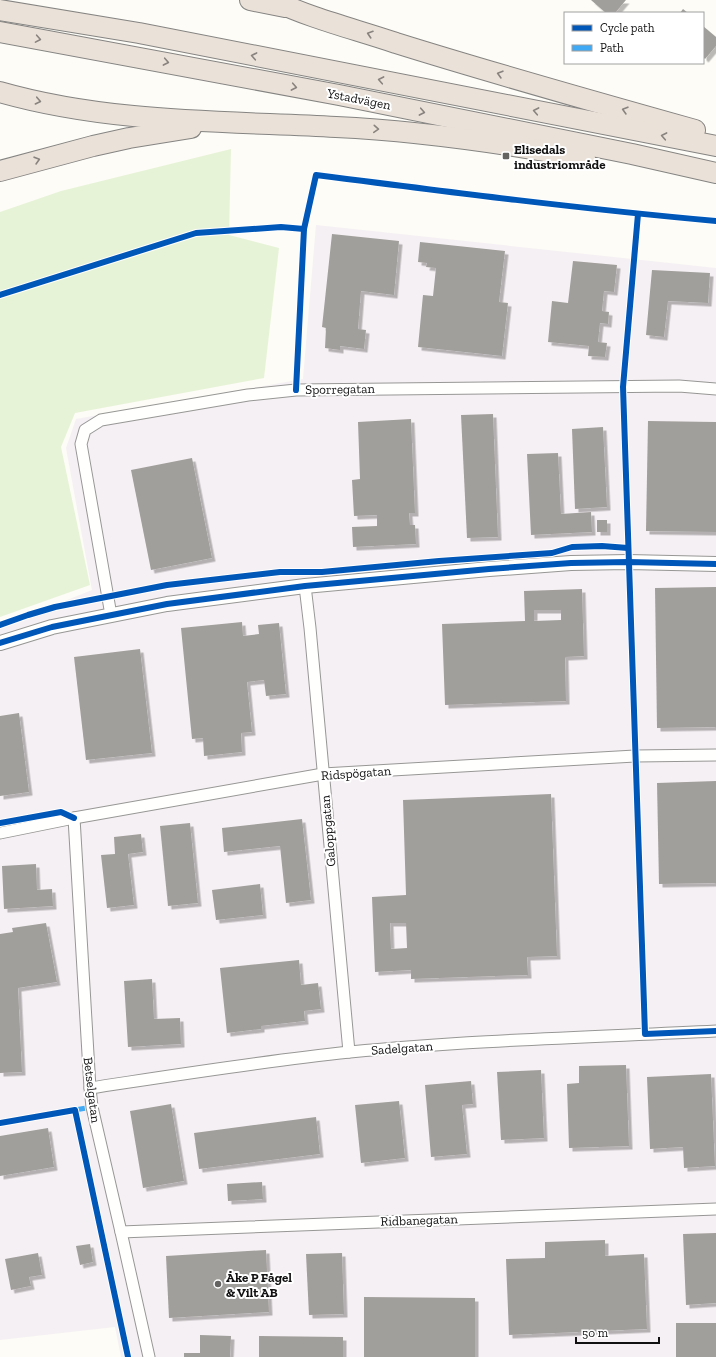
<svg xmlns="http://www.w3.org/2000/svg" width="716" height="1357" viewBox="0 0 716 1357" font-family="'Zilla Slab',serif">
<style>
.industrial{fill:#f5f0f3}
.green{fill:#e7f3d7}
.building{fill:#a19f9c;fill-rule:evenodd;filter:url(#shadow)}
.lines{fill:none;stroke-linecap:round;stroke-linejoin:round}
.minor-casing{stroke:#979795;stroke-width:13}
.tertiary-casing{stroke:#979795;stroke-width:16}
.motorway-casing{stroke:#858482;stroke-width:22}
.minor{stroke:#fffffe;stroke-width:11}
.tertiary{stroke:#fffffe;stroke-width:14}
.motorway{stroke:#eae1d8;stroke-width:20}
.quiet{stroke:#3fa9f5;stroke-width:5;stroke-dasharray:10 5;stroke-linecap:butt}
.cycleway-casing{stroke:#fff;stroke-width:8}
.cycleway{stroke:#0057b8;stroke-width:6}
.oneway{stroke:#88837e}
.poi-dot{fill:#646362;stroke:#fff;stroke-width:1.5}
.labels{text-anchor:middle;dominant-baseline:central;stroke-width:4;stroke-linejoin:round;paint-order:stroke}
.street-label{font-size:13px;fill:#111;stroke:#fff}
.poi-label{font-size:13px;font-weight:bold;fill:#111;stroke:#fff;text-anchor:start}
</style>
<defs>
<filter id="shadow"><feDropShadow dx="3.5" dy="3.5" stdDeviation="0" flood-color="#0004"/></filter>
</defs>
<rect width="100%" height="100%" fill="#fdfcf7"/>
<path class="industrial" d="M316,225L716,268V1357H121L115,1327L0,1340V627L92,590L66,448L76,419L303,379Z"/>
<path class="green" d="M231,149L229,235L279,248L264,378L75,413L61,447L90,585L0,617V212L61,191Z"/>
<g class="building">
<path d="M591,0H626L615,13H606Z"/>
<path d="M683,9L688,13H680Z"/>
<path d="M703,26L716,37V46L705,59L703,57Z"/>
<path d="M332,234L399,241L394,295L361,291L358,329L366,330L364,349L340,346V350L325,348L326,328L322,327Z"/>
<path d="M420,242L505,251L499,302L508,303L502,356L418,347L423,295L433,296L436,268L426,267L427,263L418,262Z"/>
<path d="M573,261L617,265L614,292L604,291L602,311L609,312L608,324L600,323L598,342L607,343L605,357L588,356L589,346L548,342L552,301L568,303Z"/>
<path d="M652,270L710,273L708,303L668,301L664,337L646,335Z"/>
<path d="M493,414L498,537L467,538L461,415Z"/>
<path d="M411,419L415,513H409L410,525H415L416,544L353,547L352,527L377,526V515L354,516L352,480L360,479L358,422Z"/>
<path d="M648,421L716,422V532L646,531Z"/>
<path d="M603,427L607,507L575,509L572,429Z"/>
<path d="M558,453L561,514L591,512L592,532L531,535L527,454Z"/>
<path d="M192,458L212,558L151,570L131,470Z"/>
<rect x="597" y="520" width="10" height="12"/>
<path d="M716,587V727L657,728L655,588Z"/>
<path d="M582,589L584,656L565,657L566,701L445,705L442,624L525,621L524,591ZM534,610H561V620L534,621Z"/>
<path d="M242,622L243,636L259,634L258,625L279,623L286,694L266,696L264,680L247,682L252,732L241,733L242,752L204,756L203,738L192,739L181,628Z"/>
<path d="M140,649L152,753L86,760L74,657Z"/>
<path d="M19,713L29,792L0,796V716Z"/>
<path d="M716,781V883L659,884L657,783Z"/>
<path d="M551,794L557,956L527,957L528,975L411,979V970L375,972L372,897L406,895L403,800ZM390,923H406L407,948L391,949Z"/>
<path d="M302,819L311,900L286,903L280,846L224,852L222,828Z"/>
<path d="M190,823L198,903L168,906L160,826Z"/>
<path d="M141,834L143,852L128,854L134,905L107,908L101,855L115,854L114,837Z"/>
<path d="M36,864L37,890L52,889L53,906L4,909L2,866Z"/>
<path d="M260,884L263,915L216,920L212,890Z"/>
<path d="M46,923L57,982L18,988L22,1072L0,1073V934L13,932L12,928Z"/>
<path d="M299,960L301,985L318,983L321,1009L304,1011L305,1021L261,1026V1029L227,1033L220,968Z"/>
<path d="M152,979L154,1019L180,1018L181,1044L128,1047L124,981Z"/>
<path d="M626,1065L629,1146L569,1148L567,1084L579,1083V1066Z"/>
<path d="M541,1070L544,1138L501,1140L497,1072Z"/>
<path d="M711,1074L715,1166L684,1168L683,1147L650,1149L647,1077Z"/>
<path d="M471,1081L473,1104L462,1105L467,1154L431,1157L425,1085Z"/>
<path d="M399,1101L405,1158L361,1163L355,1105Z"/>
<path d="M171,1104L184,1181L143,1188L130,1111Z"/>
<path d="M316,1117L320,1154L199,1169L194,1133Z"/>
<path d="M48,1128L54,1167L0,1176V1136Z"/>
<path d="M262,1182L263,1199L228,1201L227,1184Z"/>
<path d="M716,1233V1303L686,1305L683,1234Z"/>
<path d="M605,1240V1256L644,1254L647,1329L509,1335L506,1259L545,1258V1242Z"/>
<path d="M90,1244L93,1262L80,1265L76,1246Z"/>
<path d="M266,1250L269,1312L169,1318L166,1256Z"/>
<path d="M38,1253L42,1275L29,1277L31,1286L11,1290L5,1259Z"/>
<path d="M342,1253L344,1314L309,1315L306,1254Z"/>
<path d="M364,1297L475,1298V1357H364Z"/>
<rect x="676" y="1323" width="40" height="34"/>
<path d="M200,1335L231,1336L230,1357H184V1353H200Z"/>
<path d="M259,1336L343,1337V1357H259Z"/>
</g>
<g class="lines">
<g class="minor-casing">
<g id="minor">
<path d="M305,586L310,628L349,1052"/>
<path d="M111,615L81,444L85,430L101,420L248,395L296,390L679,386L716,389"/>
<path d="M74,818L90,1088L92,1107L121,1232L149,1357"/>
<path d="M0,833L74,818L323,774L635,756L716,755"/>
<path d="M90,1088C176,1075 263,1061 350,1052C471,1040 594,1037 716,1031"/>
<path d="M121,1232L716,1209"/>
</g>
</g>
<g class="tertiary-casing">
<path id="tertiary" d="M0,643L52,627L167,604L305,586L489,569L571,563L628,562L716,564"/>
</g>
<g class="motorway-casing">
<g id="motorway">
<path d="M250,0L285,7"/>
<path d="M273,0C312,19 355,29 396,43C495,74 595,102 695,130"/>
<path d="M0,10L139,33L716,146"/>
<path d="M0,32L339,95L632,154L716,173"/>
<path d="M0,92C108,123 225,121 336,127C420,131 503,143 585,158"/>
<path d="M0,171L93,146L129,138L191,128"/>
</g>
</g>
<use href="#minor" class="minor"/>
<use href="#tertiary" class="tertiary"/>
<use href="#motorway" class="motorway"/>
<path class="quiet" d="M75,1110L92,1107"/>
<g class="cycleway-casing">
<g id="cycleway">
<path d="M638,214L623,387L645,1034L716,1031"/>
<path d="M0,295L196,233L281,227L304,229"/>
<path d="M296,390L304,229L316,175C449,192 582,209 716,221"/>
<path d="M0,625L28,615L55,607L167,585L280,572H322L439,561L552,553L572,547L602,546L628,548"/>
<path d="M0,643L52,627L167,604L305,586L489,569L571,563L628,562L716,564"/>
<path d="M0,823L61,812L74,818"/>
<path d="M0,1123L75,1110L128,1357"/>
</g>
</g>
<use href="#cycleway" class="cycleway"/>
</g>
<defs><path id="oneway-chevron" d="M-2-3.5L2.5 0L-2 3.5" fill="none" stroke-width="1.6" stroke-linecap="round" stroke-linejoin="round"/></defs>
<g class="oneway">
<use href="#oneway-chevron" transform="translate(370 34) rotate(-162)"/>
<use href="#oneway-chevron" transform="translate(38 39) rotate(10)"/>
<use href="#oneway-chevron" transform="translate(254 56) rotate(-169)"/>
<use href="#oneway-chevron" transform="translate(166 62) rotate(11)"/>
<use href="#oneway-chevron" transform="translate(500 74) rotate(-164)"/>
<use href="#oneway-chevron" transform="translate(381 80) rotate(-169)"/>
<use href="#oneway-chevron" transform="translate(294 87) rotate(11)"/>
<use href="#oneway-chevron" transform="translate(38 101) rotate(12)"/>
<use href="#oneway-chevron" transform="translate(625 110) rotate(-164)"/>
<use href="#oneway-chevron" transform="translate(536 111) rotate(-169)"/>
<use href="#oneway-chevron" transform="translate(422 112) rotate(11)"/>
<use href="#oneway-chevron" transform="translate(376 129) rotate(4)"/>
<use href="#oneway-chevron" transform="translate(664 136) rotate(-169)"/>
<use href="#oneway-chevron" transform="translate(37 160) rotate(-16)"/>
</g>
<g class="poi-dot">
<rect x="502" y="152" width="8" height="8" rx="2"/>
<circle cx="218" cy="1284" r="4"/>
</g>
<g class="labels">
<g class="street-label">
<text transform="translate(359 99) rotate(11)">Ystadvägen</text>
<text transform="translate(340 389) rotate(-1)">Sporregatan</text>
<text transform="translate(356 773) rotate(-4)">Ridspögatan</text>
<text transform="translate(328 831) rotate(-95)">Galoppgatan</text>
<text transform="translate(402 1048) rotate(-4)">Sadelgatan</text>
<text transform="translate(92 1090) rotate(83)">Betselgatan</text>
<text transform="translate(419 1220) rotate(-2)">Ridbanegatan</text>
</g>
<g class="poi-label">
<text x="514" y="149">Elisedals<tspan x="514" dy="15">industriområde</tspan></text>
<text x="226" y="1277">Åke P Fågel<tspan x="226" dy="15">&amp; Vilt AB</tspan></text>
</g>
</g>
<rect x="564" y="12" width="140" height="52" fill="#ffffff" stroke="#a0a0a0"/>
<rect x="572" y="25" width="20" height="6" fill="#0057b8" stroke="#a0a0a0"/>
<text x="600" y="32" font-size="12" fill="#111111">Cycle path</text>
<rect x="572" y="45" width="20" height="6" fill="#3fa9f5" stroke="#a0a0a0"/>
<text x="600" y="52" font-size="12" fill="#111111">Path</text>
<path d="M576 1337v6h83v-6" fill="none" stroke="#111111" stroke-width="2"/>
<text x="582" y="1337" font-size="12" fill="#111111" stroke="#ffffff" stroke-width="3" paint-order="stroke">50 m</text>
</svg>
